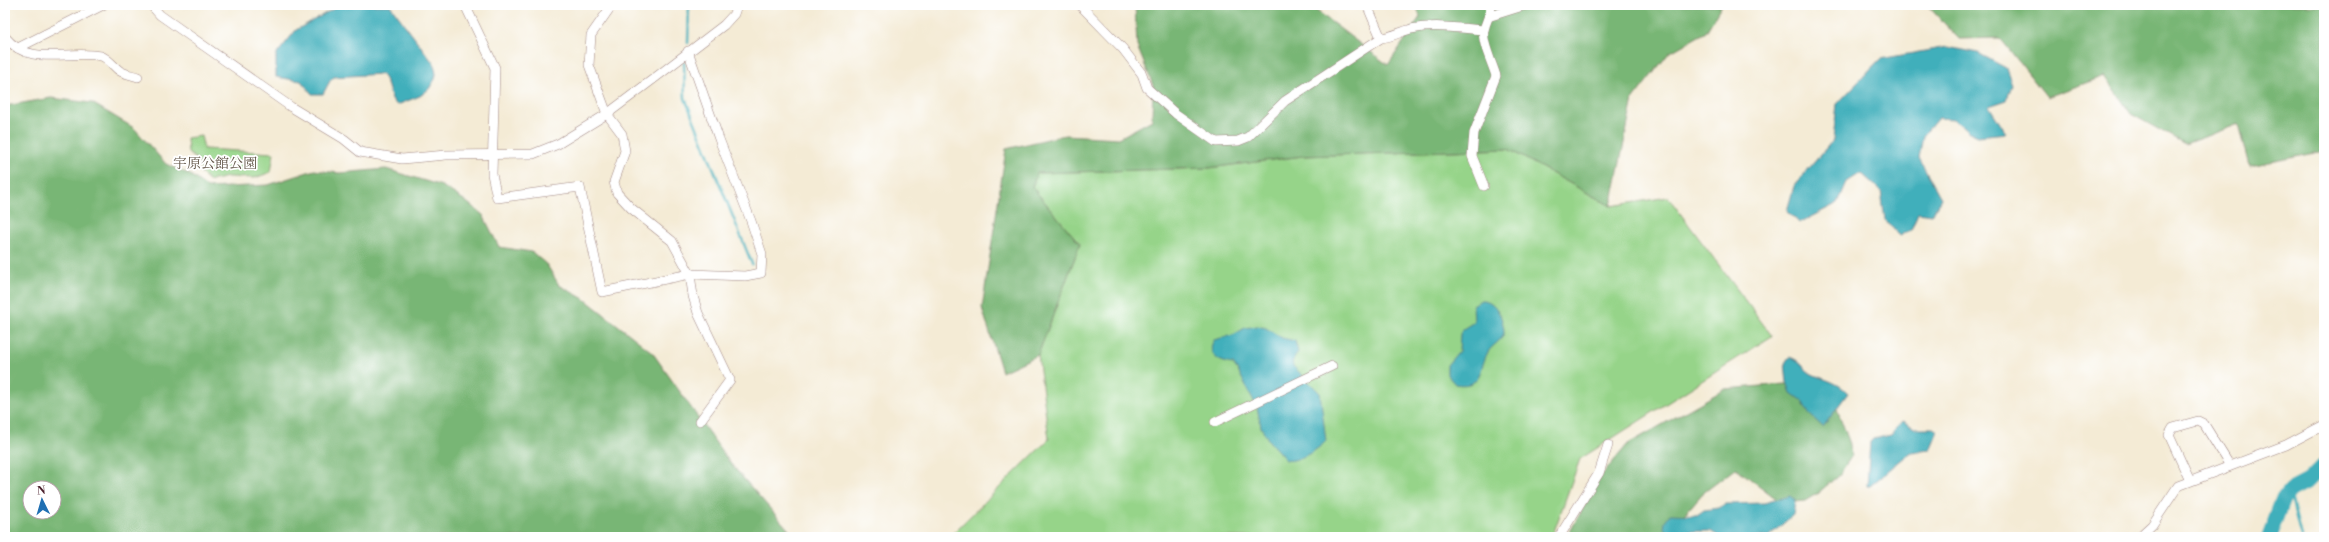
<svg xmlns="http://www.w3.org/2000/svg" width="2329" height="542" viewBox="0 0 2329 542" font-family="'Libre Bodoni','Noto Serif JP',serif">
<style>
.green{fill:#96d489;stroke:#707a5a}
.forest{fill:#78b675;stroke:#616a50;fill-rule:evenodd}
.water{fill:#40afbb;stroke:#456773}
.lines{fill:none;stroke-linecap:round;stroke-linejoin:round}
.stream{stroke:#40afbb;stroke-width:2.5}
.river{stroke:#40afbb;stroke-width:15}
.minor-casing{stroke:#9f8580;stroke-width:10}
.minor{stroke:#fff;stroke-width:9}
.labels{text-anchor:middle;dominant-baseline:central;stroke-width:3.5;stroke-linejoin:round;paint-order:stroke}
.park-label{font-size:14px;fill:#615547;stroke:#fff}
</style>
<rect width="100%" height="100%" fill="#fff"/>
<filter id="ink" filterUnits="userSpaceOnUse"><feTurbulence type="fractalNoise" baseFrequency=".025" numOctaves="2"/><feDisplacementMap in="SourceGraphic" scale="8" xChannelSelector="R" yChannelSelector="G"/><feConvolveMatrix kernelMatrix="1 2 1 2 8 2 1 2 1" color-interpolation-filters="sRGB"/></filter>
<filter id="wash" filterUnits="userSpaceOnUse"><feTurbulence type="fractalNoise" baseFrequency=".012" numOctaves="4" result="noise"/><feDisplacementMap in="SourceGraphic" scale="16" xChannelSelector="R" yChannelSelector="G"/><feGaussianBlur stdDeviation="0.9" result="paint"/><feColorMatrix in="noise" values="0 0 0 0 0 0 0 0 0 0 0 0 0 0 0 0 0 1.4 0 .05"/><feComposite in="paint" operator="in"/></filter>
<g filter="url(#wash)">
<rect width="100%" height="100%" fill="#f4ebd5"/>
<g class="green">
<path d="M201,136L204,149L274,153L271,172L255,178L228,177L210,181L201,173L199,161L188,153L187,138Z"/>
<path d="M1508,149L1611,206L1668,197L1772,336L1580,459L1552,537H949L1049,439L1038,355L1080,244L1032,187L1037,173L1209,168L1303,156Z"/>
</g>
<g class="forest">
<path d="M1135,5H1309L1388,65L1420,17L1416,5H1722L1706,32L1669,53L1633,99L1611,206L1508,149L1303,156L1209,168L1037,173L1032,187L1080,244L1038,355L1002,372L982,308L1006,149L1065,135L1119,138L1152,120L1153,85L1137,46Z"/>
<path d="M1927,5H2324V151L2250,166L2239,124L2185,144L2131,114L2105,76L2047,97L2000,38L1959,39Z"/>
<path d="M51,98L92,103L134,128L166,164L189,174L208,188L268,185L314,170L339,173L386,169L442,186L464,200L483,215L499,247L532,252L547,265L559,285L586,300L652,352L730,463L795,537H5V106ZM30,488H54V512H30Z"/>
<path d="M1798,383L1836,406L1850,444L1851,457L1839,475L1818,493L1805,501L1782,503L1736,468L1702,494L1665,537H1567L1601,476L1628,444L1725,389Z"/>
</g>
<g class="water">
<path d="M340,5H390L434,64L436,74L435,79L429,89L420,96L397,105C388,99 390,82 381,74L334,77L330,81L323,94H312L301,81L276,77V55L296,30Z"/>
<path d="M1947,47L1978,53L2006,68L2012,84L2007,100L1989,106L2006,133L1978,136L1969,132L1954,119L1938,118L1923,136L1919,158L1941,198L1932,215L1918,213L1911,230L1900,236L1885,220L1881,191L1861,173L1847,182L1838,203L1799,223L1787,211L1794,186L1833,140L1837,104L1880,59Z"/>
<path d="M1481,300C1496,299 1504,320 1504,333C1501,342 1493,344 1488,352C1479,368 1483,389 1455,384L1447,375V365L1459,351L1460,334L1463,329L1474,322L1473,305Z"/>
<path d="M1257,326L1266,328L1282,338L1295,341L1298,352L1292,362L1293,366L1320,393L1326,441C1319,449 1297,463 1286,460L1269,441L1261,427L1257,407L1237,369L1233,364C1221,363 1205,355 1214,340L1233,335L1245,328Z"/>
<path d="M1789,357C1801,360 1803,369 1812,374C1825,380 1838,382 1848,393L1823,427L1809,414L1802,401L1791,393L1787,382L1785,363Z"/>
<path d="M1902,421L1915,428H1933L1938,431L1930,450L1912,452L1906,456L1870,486H1867L1870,442L1873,439L1891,435Z"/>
<path d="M1790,496L1795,500L1793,515L1768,537H1720L1710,531L1667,532L1664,528L1665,521L1670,514L1697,515L1704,510L1718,508L1725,504L1764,503Z"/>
</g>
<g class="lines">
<g class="stream">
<path d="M688,43L689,5"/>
<path d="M684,63L685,98L752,264"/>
<path d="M2291,490L2292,501L2301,537"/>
</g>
<path class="river" d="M2269,537L2283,499L2291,490L2308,481L2324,465"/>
</g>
</g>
<g filter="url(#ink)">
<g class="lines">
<g class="minor-casing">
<g id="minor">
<path d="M151,5L160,15L291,107L344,139L360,152L402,159L446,155L533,154L558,144L607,114L660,74L724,25L734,14L737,5"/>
<path d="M465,5L495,68L492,174L497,198L580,187L602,292L690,274L745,276L761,273L762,254L751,221L719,139L688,51"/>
<path d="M612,5L591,35L589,65L607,114L622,134L625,151L614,182L617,193L631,208L672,241L690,274L693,296L698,313L730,380L700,421"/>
<path d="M1080,5L1123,49L1142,74L1147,88L1176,114L1216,142L1238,141L1248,137L1285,101L1381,38C1392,37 1400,32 1411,29C1435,24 1459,28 1483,30"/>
<path d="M1367,5L1381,38"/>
<path d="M1491,16L1526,5"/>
<path d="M5,37C30,68 68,49 101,56C108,58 114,67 120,71C125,74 132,75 138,77"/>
<path d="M18,48L103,5"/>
<path d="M1484,186L1472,156L1474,133L1496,76C1493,64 1481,42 1484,30C1486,20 1491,15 1491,5"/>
<path d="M1215,422L1332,366"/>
<path d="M2190,481L2169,435L2173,428L2198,421L2204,424L2230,466"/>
<path d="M1559,537L1599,473L1608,445"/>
<path d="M2139,537L2152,525L2178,486L2286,445L2324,425"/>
</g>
</g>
<use href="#minor" class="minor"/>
</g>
</g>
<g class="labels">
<g class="park-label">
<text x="215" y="164">宇原公館公園</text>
</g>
</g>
<rect width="2329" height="542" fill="none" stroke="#fff" stroke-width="20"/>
<g transform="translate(42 500) rotate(355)"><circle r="19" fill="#ffffff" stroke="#b7a5aa"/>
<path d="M0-3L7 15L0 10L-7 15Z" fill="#1f6fb2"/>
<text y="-6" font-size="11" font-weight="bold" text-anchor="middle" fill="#4a1f2b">N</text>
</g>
</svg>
